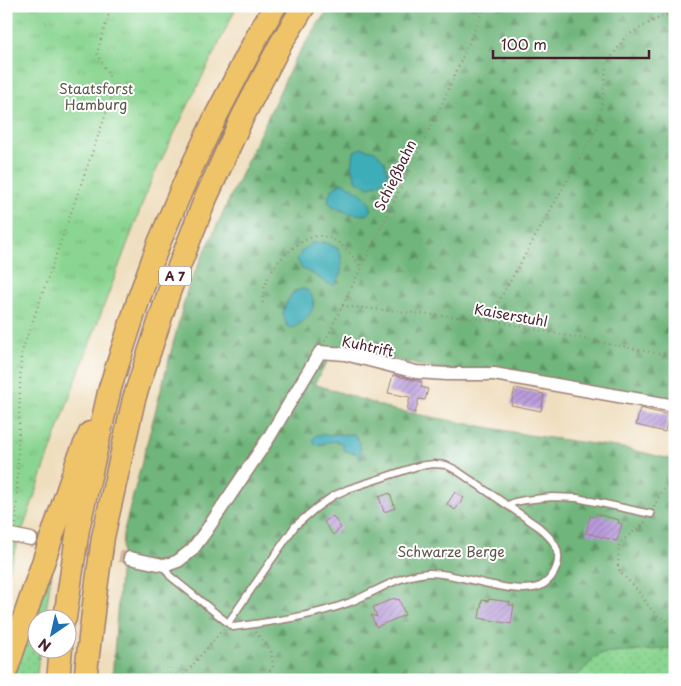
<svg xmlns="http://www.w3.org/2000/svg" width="681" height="686" viewBox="0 0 681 686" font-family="'Playpen Sans',sans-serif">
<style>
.grass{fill:url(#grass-dots);stroke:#6a7a5e}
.forest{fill:url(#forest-firs);stroke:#5c6a53}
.park{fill:url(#park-tufts);stroke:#6a7a5e}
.water{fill:#3dadb8;stroke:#446672}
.building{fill:url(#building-hatch)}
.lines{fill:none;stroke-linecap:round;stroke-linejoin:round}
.street-tunnel{stroke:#ceb8a1;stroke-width:12;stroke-dasharray:12 6;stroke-linecap:butt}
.lane-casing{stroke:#9c7e74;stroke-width:9}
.street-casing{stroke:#9c7e74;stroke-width:15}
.highway-casing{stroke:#9c7e74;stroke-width:25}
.path{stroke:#9c7e74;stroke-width:2;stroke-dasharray:1 4;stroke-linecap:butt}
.lane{stroke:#fff;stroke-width:6}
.street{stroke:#fff;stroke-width:12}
.highway{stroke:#efc469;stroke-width:22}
.labels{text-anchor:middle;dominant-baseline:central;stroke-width:4;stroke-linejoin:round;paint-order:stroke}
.shield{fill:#fff;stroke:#80626b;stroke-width:1}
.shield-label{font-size:12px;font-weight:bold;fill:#4a1f2b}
.park-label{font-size:14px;fill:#5d564a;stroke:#fff}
.street-label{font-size:14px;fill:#4a1f2b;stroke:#fff}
</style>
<defs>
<pattern id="grass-dots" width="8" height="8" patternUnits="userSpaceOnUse" patternTransform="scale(1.25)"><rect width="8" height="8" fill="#8ad591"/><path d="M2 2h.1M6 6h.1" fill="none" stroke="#79b67d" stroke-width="1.8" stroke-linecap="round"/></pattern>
<pattern id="forest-firs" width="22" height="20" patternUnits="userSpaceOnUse" patternTransform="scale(1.25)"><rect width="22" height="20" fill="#6fb67b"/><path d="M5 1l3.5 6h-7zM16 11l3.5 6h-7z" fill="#5d9365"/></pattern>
<pattern id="park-tufts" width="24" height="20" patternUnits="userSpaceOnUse" patternTransform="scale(1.25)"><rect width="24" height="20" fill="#8ad591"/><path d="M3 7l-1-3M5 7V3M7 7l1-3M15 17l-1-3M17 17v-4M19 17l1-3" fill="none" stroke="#79b67d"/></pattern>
<pattern id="building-hatch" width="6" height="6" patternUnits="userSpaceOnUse" patternTransform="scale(1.25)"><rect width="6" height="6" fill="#b99ddc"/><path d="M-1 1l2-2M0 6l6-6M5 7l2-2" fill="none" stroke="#987fb3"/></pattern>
</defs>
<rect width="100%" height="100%" fill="#fff"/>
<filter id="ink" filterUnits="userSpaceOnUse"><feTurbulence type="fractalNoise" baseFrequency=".02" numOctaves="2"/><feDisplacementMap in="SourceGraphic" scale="10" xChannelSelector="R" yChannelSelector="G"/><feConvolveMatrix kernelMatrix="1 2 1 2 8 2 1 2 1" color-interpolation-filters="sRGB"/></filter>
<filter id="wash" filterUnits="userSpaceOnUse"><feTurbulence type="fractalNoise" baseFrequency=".0096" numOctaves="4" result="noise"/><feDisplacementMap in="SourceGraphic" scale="20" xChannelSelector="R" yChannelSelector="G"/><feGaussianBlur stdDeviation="1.12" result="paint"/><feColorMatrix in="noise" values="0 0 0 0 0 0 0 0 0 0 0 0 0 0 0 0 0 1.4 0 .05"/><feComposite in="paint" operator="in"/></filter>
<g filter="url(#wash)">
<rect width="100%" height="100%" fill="#efdebe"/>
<g class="grass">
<path d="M52,569L45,618H38V648L40,649L36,680H10Z"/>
<path d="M675,648V680H573L599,654Z"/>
</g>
<path class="forest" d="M330,6H675V400L430,368L337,346L314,384L394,410L529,435L623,448L675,460V648L599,654L573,680H112L123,534L188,287L295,59Z"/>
<path class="park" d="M6,6H237L151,181L74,385L16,548L6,578Z"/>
<g class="water">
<path d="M362,148L375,151L385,162L388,174L380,183L370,187L357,181L352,168L354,151Z"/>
<path d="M342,182C355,189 368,195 372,210L366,215C350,214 340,212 328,202C329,190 333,188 342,182Z"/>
<path d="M311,243H327L338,249L341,256V274L334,285L328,284L315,275L302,269L297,259L302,251Z"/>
<path d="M301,289L307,290C309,292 311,294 312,296C319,309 303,323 293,328L287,326L283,313L286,303L293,293Z"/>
<path d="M354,434L360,443L361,460L356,453L344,451L342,443L335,441L315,445L313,439L316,435Z"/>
</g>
<g id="blocks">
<g class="building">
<path d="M393,375L422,382L421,387L428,389L425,400L419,399L415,413L407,410L410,397L388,393Z"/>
<path d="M515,388L544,394L541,411L511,405Z"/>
<path d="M640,408L669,415L665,432L636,425Z"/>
<path d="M455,492L464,498L455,510L447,504Z"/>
<path d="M390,493L395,508L384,512L379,497Z"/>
<path d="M596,514L619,520L618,523L622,524L617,541L586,533L590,516L595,517Z"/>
<path d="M333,516L341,528L333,535L324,522Z"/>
<path d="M395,598L396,600L399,599L405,615L376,627L371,615L377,617L373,607Z"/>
<path d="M489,599L510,602L509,605H514L511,624L479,618L482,600L488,601Z"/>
</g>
</g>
</g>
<g filter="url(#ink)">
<use href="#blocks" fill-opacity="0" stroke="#9c7e74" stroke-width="1"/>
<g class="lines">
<path class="street-tunnel" d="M31,539L130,558"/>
<g class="lane-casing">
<g id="lane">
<path d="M508,505L515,502L525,500L552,497L577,498L651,514"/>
<path d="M163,565L170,576L228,623L233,627C270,622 314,616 348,603C377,592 397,575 429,573C458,572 521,600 544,584C555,576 562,560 556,547C553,539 545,533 539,527L456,470L446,465L434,464L418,466L348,489L333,496L316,508L295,526L228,623"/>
</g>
</g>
<g class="street-casing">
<g id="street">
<path d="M6,534L31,539"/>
<path d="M130,558L163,565L170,564L178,561L192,550L206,531L268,439L320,352L345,354L416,372L447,374H494L675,406"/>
</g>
</g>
<g class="highway-casing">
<g id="highway">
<path d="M65,618L78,529L110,388L139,298L159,243L183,186L216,116L259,33L275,6"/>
<path d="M6,671L78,460L90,433"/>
<path d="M58,680L61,648"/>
<path d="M85,680L94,604L103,537L134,399L169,292L205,200L242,118L280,45L304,6"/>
</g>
</g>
<g class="path">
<path d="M263,303C261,293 268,275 274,267C282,256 304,236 318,236C337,236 351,253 361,267"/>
<path d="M342,306L488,320L675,357"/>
<path d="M488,320L596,130L603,97L606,65L626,36L662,16L675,13"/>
<path d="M325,341L442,104L485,6"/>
<path d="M654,507L661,492L675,478"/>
<path d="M645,522L640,527L623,540L619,544L618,567L620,572L639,592L650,608L658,616L675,625"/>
<path d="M16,524L21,354L115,88L97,53L111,6"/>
<path d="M255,632L271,651L273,666L263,680"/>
<path d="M182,680L187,672L223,629"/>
</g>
<use href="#lane" class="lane"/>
<use href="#street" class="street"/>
<use href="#highway" class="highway"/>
</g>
</g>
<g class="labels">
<rect class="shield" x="159" y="266.5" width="32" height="19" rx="4"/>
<g class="shield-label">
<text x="175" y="276">A 7</text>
</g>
<g class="park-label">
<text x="96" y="88">Staatsforst<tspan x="96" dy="16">Hamburg</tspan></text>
<text x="451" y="551">Schwarze Berge</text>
</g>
<g class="street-label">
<text transform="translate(395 175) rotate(-64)">Schießbahn</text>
<text transform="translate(511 315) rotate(10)">Kaiserstuhl</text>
<text transform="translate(368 346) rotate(12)">Kuhtrift</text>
</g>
</g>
<rect width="681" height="686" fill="none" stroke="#fff" stroke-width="25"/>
<g transform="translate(52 634) rotate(214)"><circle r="24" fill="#ffffff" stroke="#b7a5aa"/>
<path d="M0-4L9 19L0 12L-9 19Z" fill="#1f6fb2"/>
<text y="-8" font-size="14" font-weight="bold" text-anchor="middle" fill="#4a1f2b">N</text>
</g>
<path d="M493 50v8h156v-8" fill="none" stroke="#4a1f2b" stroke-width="2.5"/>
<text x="501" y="50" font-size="15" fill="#4a1f2b" stroke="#ffffff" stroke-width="4" paint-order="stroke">100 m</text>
</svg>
